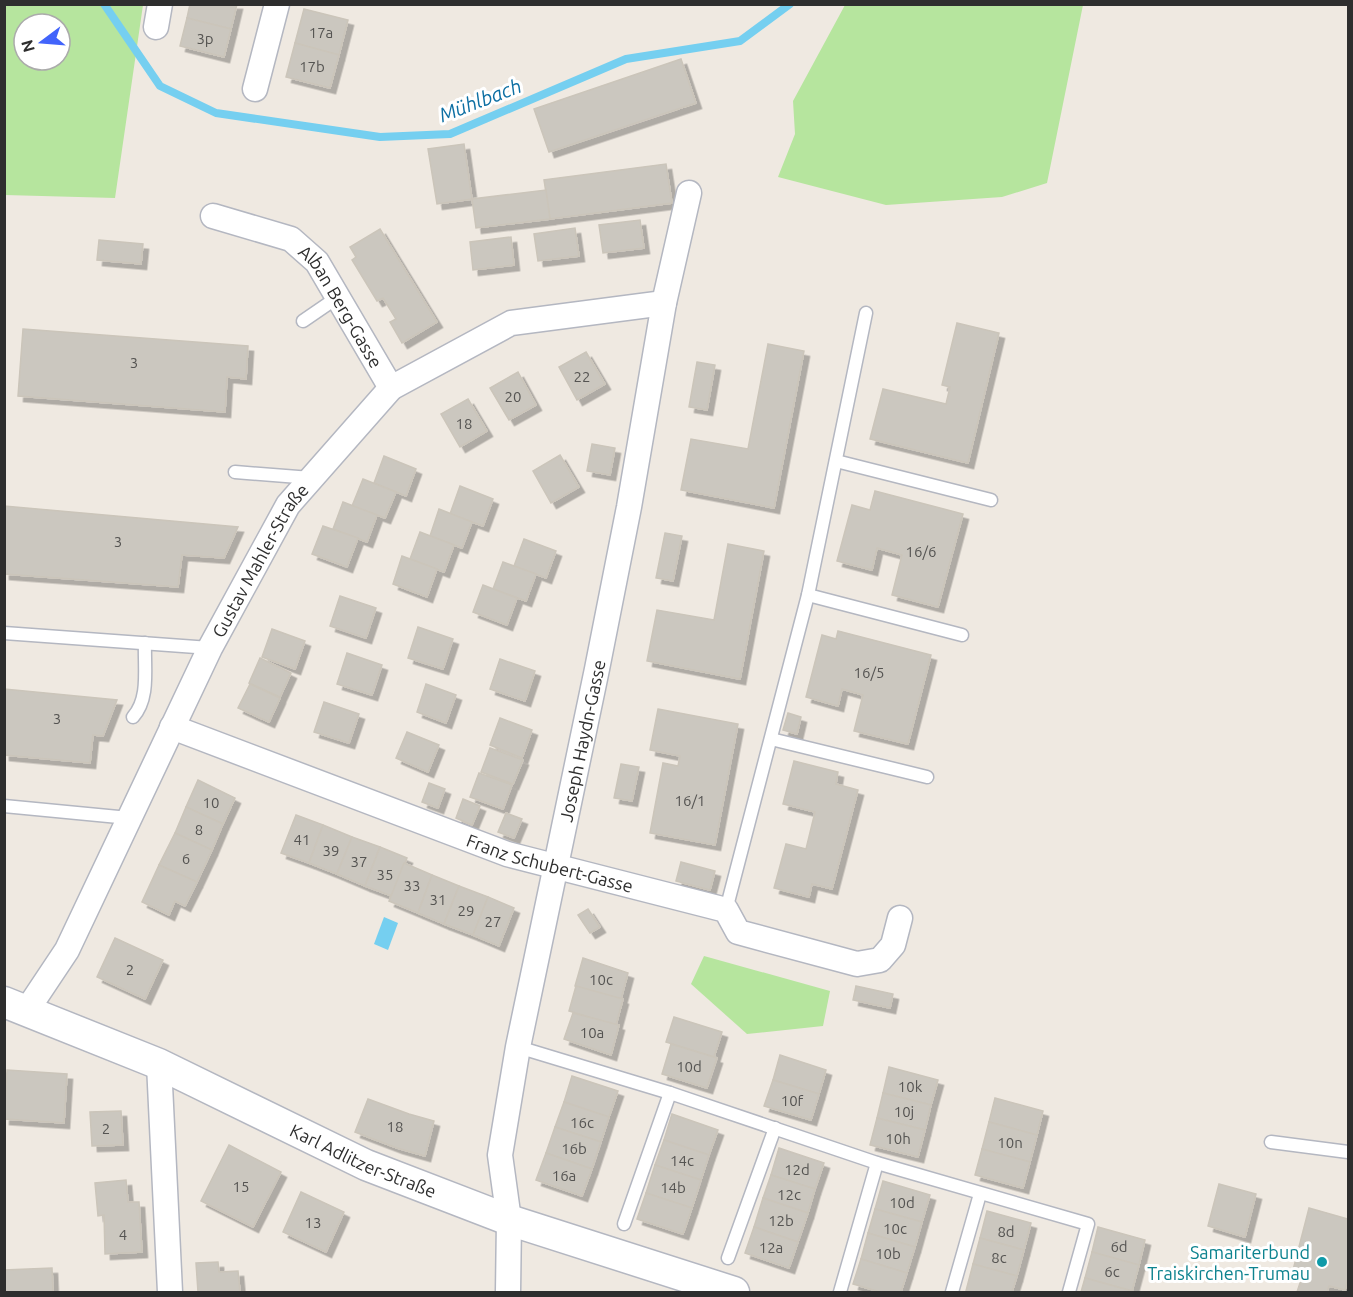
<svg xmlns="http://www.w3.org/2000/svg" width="1353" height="1297" viewBox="0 0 1353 1297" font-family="Ubuntu,sans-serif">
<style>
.green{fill:#b6e59e;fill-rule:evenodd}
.water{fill:#75cff0}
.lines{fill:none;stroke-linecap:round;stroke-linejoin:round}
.stream{stroke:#75cff0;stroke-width:8}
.building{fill:#cbc7bf;stroke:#cbc5ba;stroke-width:1.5;filter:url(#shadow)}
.service-casing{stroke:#b4b7c1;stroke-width:15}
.minor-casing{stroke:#b4b7c1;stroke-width:27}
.tertiary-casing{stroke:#b4b7c1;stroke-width:33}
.service{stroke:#fff;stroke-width:12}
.minor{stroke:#fff;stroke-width:24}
.tertiary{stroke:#fff;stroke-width:30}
.culture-dot{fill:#0f9aa8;stroke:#fff;stroke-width:2}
.labels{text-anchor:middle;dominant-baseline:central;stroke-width:6;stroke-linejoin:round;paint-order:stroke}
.number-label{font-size:15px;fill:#555452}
.street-label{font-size:18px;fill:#2e2e2e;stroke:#fff}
.culture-label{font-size:18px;fill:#0d838f;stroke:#fff;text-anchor:end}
.water-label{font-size:20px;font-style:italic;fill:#0d6fa3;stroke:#fff}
</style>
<defs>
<filter id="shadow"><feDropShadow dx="5.5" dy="5.5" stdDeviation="0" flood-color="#0004"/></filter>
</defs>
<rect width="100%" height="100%" fill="#efe9e1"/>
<g class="green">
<path d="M5,4L143,5L115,198L5,195ZM24,24H60V60H24Z"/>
<path d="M845,5H1083L1047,183L1002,197L886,205L778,177L795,134L793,101Z"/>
<path d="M704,956L830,991L823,1026L747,1034L691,984Z"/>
</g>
<path class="water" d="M384,917L398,923L388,950L374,944Z"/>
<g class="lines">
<path class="stream" d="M104,4L160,86L216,113L380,137L450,134L626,59L740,41L790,4"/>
</g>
<g class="building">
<path d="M190,4H237L231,29L187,18Z"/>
<path d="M304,9L348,20L339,55L295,43Z"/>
<path d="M187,18L231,29L224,57L180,46Z"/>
<path d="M295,43L339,55L330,88L286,77Z"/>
<path d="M681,59L696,103L549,152L534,109Z"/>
<path d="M464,144L472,199L437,204L428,149Z"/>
<path d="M666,164L672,203L550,219L544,180Z"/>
<path d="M546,190L550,219L476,228L472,199Z"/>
<path d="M640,220L644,248L603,253L599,225Z"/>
<path d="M575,228L579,256L538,261L534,234Z"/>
<path d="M380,229L437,322L402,343L390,322L396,319L383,298L377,301L352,260L356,257L350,247Z"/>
<path d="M511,237L514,265L473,270L470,242Z"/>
<path d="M99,240L143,244L141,264L97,260Z"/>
<path d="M957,323L999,333L968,463L870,439L883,389L946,404L950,387L942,385Z"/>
<path d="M23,329L248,346L246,379L227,377L225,412L18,396Z"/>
<path d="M768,344L804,351L774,508L681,490L691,439L748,449Z"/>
<path d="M586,352L605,384L577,400L559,367Z"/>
<path d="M697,362L715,365L707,410L689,407Z"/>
<path d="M518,372L536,405L509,420L490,388Z"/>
<path d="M468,399L487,431L460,447L441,414Z"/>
<path d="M592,444L615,448L610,475L587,471Z"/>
<path d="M560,455L579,487L551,503L533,471Z"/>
<path d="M384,456L416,469L406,496L374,483Z"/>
<path d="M363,479L396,492L385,518L352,506Z"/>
<path d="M460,486L493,499L483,526L450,514Z"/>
<path d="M875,491L963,514L938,607L892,595L902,555L877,548L872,570L837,561L852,505L870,510Z"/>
<path d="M343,502L377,515L367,542L333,529Z"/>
<path d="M4,506L238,527L224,558L182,555L178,587L4,574Z"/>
<path d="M439,509L472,522L462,548L430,536Z"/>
<path d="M323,526L358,538L347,567L312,554Z"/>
<path d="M420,532L454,545L444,572L410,559Z"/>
<path d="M665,533L682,536L673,581L656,578Z"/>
<path d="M524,539L556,551L546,578L514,566Z"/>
<path d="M728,544L764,551L740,679L647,661L657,610L714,620Z"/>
<path d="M402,556L437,569L427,597L393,584Z"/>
<path d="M503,562L536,574L526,601L493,589Z"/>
<path d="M483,585L517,598L507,625L473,612Z"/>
<path d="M340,596L376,608L366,638L330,626Z"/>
<path d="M418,627L453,639L443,669L408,658Z"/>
<path d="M272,629L305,641L295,669L262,657Z"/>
<path d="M838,631L931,655L908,744L854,731L863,695L842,689L838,706L806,697L822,635L836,639Z"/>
<path d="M347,653L382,665L372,695L337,684Z"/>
<path d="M260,658L291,673L280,697L249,683Z"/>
<path d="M500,659L535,671L525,701L490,689Z"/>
<path d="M250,684L280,698L269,722L238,708Z"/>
<path d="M426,684L456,695L446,723L417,712Z"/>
<path d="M4,689L117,700L103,736L93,735L90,763L4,755Z"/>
<path d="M324,702L359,714L349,743L314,732Z"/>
<path d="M658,709L738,724L715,845L650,833L663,763L678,766L680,756L650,750Z"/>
<path d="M788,713L801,717L797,734L783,730Z"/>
<path d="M500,718L532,730L522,758L490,745Z"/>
<path d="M407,732L439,745L428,772L396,758Z"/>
<path d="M490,748L523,760L513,784L481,772Z"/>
<path d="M794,761L838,772L836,784L858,790L832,889L812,884L809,897L774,888L786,844L806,849L815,812L783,804Z"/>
<path d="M621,764L639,767L632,801L614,798Z"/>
<path d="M479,773L512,785L503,809L470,797Z"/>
<path d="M198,780L235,798L223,824L186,807Z"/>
<path d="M429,783L445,789L438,808L422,802Z"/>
<path d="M463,799L480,806L472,825L456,818Z"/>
<path d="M186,807L223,824L212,850L175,833Z"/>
<path d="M506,813L522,819L514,838L498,832Z"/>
<path d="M296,815L323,825L309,863L281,853Z"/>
<path d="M323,825L352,837L337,874L309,863Z"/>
<path d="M175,833L212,850L197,882L159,865Z"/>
<path d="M352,837L380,847L365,886L337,874Z"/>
<path d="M380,847L407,858L392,896L365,886Z"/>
<path d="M681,862L715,871L710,890L676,881Z"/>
<path d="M404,863L432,875L418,913L389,901Z"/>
<path d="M159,865L197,882L185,906L175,901L169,915L142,902Z"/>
<path d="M432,875L459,886L444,924L418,913Z"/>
<path d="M459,886L488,897L473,935L444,924Z"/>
<path d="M488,897L514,908L499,946L473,935Z"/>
<path d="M588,909L600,927L590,933L578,915Z"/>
<path d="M115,938L163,960L145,999L97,977Z"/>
<path d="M583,958L628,973L621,999L575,986Z"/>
<path d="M576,986L623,999L616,1025L569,1011Z"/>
<path d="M856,986L893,994L890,1008L853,1000Z"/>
<path d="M573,1013L619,1025L611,1055L564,1039Z"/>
<path d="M674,1017L722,1032L714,1057L666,1042Z"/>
<path d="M671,1044L717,1058L707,1088L662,1074Z"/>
<path d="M780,1055L826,1070L819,1094L773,1080Z"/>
<path d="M889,1067L938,1080L931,1105L883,1093Z"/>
<path d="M7,1070L67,1074L64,1123L4,1119Z"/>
<path d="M572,1076L618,1091L609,1117L564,1102Z"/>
<path d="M773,1080L819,1094L811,1120L764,1106Z"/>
<path d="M883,1093L931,1105L925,1130L877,1118Z"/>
<path d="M995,1098L1043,1111L1037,1135L989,1122Z"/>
<path d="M368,1099L409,1114L434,1121L425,1156L397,1148L355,1132Z"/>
<path d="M564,1102L609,1117L601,1142L555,1127Z"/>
<path d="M121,1111L123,1145L92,1146L90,1112Z"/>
<path d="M672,1114L718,1130L709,1155L664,1140Z"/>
<path d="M877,1118L925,1130L918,1157L870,1145Z"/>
<path d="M989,1122L1037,1135L1030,1162L982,1149Z"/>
<path d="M555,1127L601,1142L592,1169L546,1153Z"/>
<path d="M664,1140L709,1155L701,1180L655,1165Z"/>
<path d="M229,1145L281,1172L253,1227L201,1201Z"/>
<path d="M779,1148L824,1163L815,1189L771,1175Z"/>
<path d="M982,1149L1030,1162L1023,1188L975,1175Z"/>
<path d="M546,1153L592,1169L582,1196L536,1180Z"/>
<path d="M655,1165L701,1180L692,1208L646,1193Z"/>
<path d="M771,1175L815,1189L808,1213L763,1198Z"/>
<path d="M126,1180L128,1202H139L142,1252L105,1254L104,1215L98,1216L95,1183Z"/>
<path d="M883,1181L930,1195L922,1222L875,1209Z"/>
<path d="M1219,1184L1256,1194L1245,1237L1208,1226Z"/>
<path d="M301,1192L344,1212L326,1252L283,1232Z"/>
<path d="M646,1193L692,1208L683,1234L637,1219Z"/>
<path d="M763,1198L808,1213L798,1242L754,1227Z"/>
<path d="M1309,1208L1348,1219V1278L1345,1290L1329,1286L1327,1292H1297L1302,1277L1292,1274Z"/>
<path d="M875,1209L922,1222L915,1247L868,1233Z"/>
<path d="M987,1211L1031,1223L1024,1250L980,1238Z"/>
<path d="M754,1227L798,1242L789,1268L745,1253Z"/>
<path d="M1098,1227L1145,1240L1139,1265L1092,1252Z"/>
<path d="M868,1233L915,1247L907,1273L861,1259Z"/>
<path d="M980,1238L1024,1250L1017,1276L973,1264Z"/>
<path d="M1092,1252L1139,1265L1132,1291L1085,1278Z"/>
<path d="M861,1259L907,1273L901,1292H880L853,1284Z"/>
<path d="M218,1262L219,1272L238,1271L240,1292H198L196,1263Z"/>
<path d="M973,1264L1017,1276L1012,1292H973L966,1291Z"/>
<path d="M52,1268L53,1292H5L4,1270Z"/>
<path d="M1085,1278L1132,1291L1131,1292H1081Z"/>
</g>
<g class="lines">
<g class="service-casing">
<g id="service">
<path d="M303,321L338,297"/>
<path d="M836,461L991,500"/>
<path d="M235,472L311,478"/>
<path d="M808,595L962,635"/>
<path d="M4,633L210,648"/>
<path d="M133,717C150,698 144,668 145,643"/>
<path d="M771,739L927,777"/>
<path d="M4,806L129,818"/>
<path d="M726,910L808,595L866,313"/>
<path d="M518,1047L670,1093L877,1163L1088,1224L1069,1292"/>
<path d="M1271,1142L1348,1152"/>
<path d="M624,1224L670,1093"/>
<path d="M728,1258L775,1128"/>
<path d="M840,1292L877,1163"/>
<path d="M952,1292L980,1194"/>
</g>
</g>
<g class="minor-casing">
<g id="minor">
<path d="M156,27L160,4"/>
<path d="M255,89L277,4"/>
<path id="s1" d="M213,216L291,239L317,262L391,388"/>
<path id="s2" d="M172,727L507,854L726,910L738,932L857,964L880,960L893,945L900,918"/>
<path id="s3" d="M27,1010L67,950L210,648L288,505L391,388L511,323L664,303"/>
<path d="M159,1064L170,1292"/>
<path id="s4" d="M508,1292L509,1220L500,1155L518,1047L597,669L629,507L664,303L689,193"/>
</g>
</g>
<g class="tertiary-casing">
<g id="tertiary">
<path id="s5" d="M4,1002L159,1064L366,1165L509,1220L734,1292"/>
</g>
</g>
<use href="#service" class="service"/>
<use href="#minor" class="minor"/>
<use href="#tertiary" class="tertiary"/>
</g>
<circle class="culture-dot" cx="1322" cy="1262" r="6"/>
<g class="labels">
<g class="number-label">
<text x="321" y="32">17a</text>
<text x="205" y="38">3p</text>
<text x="312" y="66">17b</text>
<text x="134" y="362">3</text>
<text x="582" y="376">22</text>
<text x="513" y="396">20</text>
<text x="464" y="423">18</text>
<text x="118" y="541">3</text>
<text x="921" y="551">16/6</text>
<text x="869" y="672">16/5</text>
<text x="57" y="718">3</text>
<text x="690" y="800">16/1</text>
<text x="211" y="802">10</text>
<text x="199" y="829">8</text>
<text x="302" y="839">41</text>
<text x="331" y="850">39</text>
<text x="186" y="858">6</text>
<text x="359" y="861">37</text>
<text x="385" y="874">35</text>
<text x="412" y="885">33</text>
<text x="438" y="899">31</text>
<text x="466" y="910">29</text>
<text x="493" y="921">27</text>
<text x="130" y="969">2</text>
<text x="601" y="979">10c</text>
<text x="592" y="1032">10a</text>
<text x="689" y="1066">10d</text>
<text x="910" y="1086">10k</text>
<text x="792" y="1100">10f</text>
<text x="904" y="1111">10j</text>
<text x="582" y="1122">16c</text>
<text x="395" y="1126">18</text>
<text x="106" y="1128">2</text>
<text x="898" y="1138">10h</text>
<text x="1010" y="1142">10n</text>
<text x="574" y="1148">16b</text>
<text x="682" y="1160">14c</text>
<text x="797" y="1169">12d</text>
<text x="564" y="1175">16a</text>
<text x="241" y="1186">15</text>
<text x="673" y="1187">14b</text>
<text x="789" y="1194">12c</text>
<text x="902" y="1202">10d</text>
<text x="781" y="1220">12b</text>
<text x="313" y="1222">13</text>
<text x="895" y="1228">10c</text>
<text x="1006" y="1231">8d</text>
<text x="123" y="1234">4</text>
<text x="1119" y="1246">6d</text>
<text x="771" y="1247">12a</text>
<text x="888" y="1253">10b</text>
<text x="999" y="1257">8c</text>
<text x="1112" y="1271">6c</text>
</g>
<g class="street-label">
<text stroke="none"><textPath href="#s1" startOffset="166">Alban Berg-Gasse</textPath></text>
<text stroke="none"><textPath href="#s3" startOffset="507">Gustav Mahler-Straße</textPath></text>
<text stroke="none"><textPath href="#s4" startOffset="560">Joseph Haydn-Gasse</textPath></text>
<text stroke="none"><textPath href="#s2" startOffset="402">Franz Schubert-Gasse</textPath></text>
<text stroke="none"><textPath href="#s5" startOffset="393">Karl Adlitzer-Straße</textPath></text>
</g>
<g class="culture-label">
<text x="1310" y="1252">Samariterbund<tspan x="1310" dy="21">Traiskirchen-Trumau</tspan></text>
</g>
<g class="water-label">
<text transform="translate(480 100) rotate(-21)">Mühlbach</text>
</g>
</g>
<rect width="1353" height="1297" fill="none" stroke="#2e2e2e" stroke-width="12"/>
<g transform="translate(42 42) rotate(254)"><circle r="28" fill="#ffffff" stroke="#ababab" stroke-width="1.5"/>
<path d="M0-4.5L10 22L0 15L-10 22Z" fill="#4264fb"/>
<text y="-9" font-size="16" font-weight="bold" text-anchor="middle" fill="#2e2e2e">N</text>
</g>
</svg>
